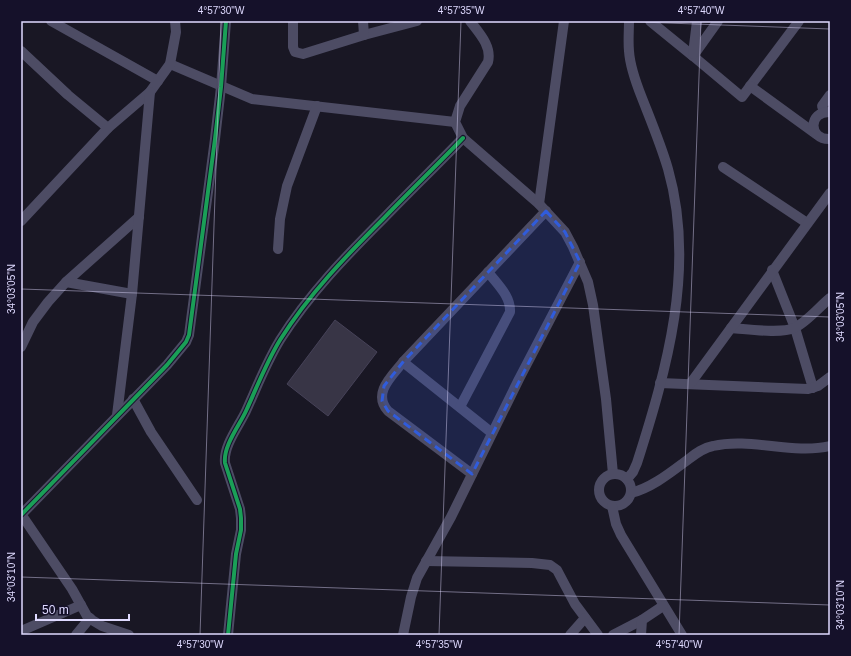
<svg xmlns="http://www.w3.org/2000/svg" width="851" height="656" viewBox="0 0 851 656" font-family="Helvetica,sans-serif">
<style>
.building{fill:#383546;stroke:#464258}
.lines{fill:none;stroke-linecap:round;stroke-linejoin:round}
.minor{stroke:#4d4c64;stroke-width:10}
.cycleway-casing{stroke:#15112a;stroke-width:6}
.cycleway{stroke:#1a9f57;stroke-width:4}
.marked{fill:#305cdc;fill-opacity:0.2;stroke:#305cdc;stroke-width:3;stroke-dasharray:8 5;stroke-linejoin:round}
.ticks{fill:none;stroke:#dfdaff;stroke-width:1;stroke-opacity:0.45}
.neatline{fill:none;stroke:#dfdaff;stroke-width:1.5}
.ticks-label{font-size:10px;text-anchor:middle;fill:#dfdaff}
</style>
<rect width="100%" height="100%" fill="#191724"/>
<path class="building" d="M335,320L377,352L328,416L287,384Z"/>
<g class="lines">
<g class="minor">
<path d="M51,21L158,81"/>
<path d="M293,21V47L295,52L303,54L364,35L417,21"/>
<path d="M363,21L364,35"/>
<path d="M470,21C479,33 492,46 488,62L460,106L455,122L463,138L539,204L565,232L573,247L588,282L593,305L606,399L613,474"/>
<path d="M650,21L693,56"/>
<path d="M718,21L693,56L742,97L799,21"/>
<path d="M21,51L68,95L108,128"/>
<path d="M693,54L697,21"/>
<path d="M170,64L252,99L455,122"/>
<path d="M750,86L816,134"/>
<path d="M824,112L822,106L830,95"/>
<path d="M830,112C808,111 808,140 830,139"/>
<path d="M723,167L807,223"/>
<path d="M539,204L564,21"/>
<path d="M21,221L108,128L150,92L170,64L176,32L175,21"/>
<path d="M278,249L280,219L287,186L317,106"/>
<path d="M772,270L795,328L813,388"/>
<path d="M66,282L132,294"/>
<path d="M731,328C747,329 781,334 794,328C806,323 820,306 830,298"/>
<path d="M21,347L33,322L48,302L66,282L139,217"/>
<path d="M403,362L492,433"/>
<path d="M660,383L808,389L818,386L830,377"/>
<path d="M690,384L830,193"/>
<path d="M133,399L151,432L197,500"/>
<path d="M460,407L510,312C511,296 497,284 488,272"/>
<path d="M117,415L132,294L150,92"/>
<circle cx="615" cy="490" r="16"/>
<path d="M472,474L388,411C372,393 392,376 403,362L546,211"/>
<path d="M627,479L633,472L637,463C667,369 696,267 668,169C661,145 651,121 642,98C636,83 630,67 629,51C628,41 629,31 629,21"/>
<path d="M631,493C650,488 666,476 682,464C692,457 701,448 713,446C751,437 792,455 830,446"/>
<path d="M612,506L616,524L621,535L682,635"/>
<path d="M21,514L72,589L87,616L92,620L102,626L129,635"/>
<path d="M21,515L167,365L186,342L189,335L215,139L221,87L226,21"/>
<path d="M426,561L532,563L550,565L557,570L575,604L598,635"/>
<path d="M21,631L81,605"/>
<path d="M76,635L90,618"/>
<path d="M228,635L236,554L241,530V518L240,509L225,463C223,446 239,426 246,411C257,387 266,363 280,340C309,294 346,256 384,218C410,191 437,165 463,138"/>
<path d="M403,635L411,597L417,578L451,517L519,379L580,262"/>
<path d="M570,635L585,618"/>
<path d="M613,635L642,620"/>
<path d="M641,635L642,620L663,606"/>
</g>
<g class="cycleway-casing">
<g id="cycleway">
<path d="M21,515L167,365L186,342L189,335L215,139L221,87L226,21"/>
<path d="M228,635L236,554L241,530V518L240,509L225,463C223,446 239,426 246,411C257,387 266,363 280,340C309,294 346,256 384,218C410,191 437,165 463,138"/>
</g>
</g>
<use href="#cycleway" class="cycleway"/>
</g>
<path class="marked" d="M546,211L565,232L580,262L472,474L388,411L382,401L384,386L403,362Z"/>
<path class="ticks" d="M613,21L830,29M21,289L830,317M21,577L830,605M200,635L221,21M439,635L461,21M679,635L701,21"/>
<rect width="851" height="656" fill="none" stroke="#15112a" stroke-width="44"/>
<path d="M36 614v6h93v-6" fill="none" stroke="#dfdaff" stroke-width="2"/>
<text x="42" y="614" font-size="12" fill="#dfdaff" stroke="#15112a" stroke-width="3" paint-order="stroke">50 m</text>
<rect x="22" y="22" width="807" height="612" class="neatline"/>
<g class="ticks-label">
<text x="221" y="14">4°57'30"W</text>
<text x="461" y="14">4°57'35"W</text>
<text x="701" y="14">4°57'40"W</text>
<text transform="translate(11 289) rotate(-90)" y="4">34°03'05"N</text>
<text transform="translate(840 317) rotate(-90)" y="4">34°03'05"N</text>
<text transform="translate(11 577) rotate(-90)" y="4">34°03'10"N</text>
<text transform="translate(840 605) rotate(-90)" y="4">34°03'10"N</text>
<text x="200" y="648">4°57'30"W</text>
<text x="439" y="648">4°57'35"W</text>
<text x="679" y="648">4°57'40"W</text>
</g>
</svg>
